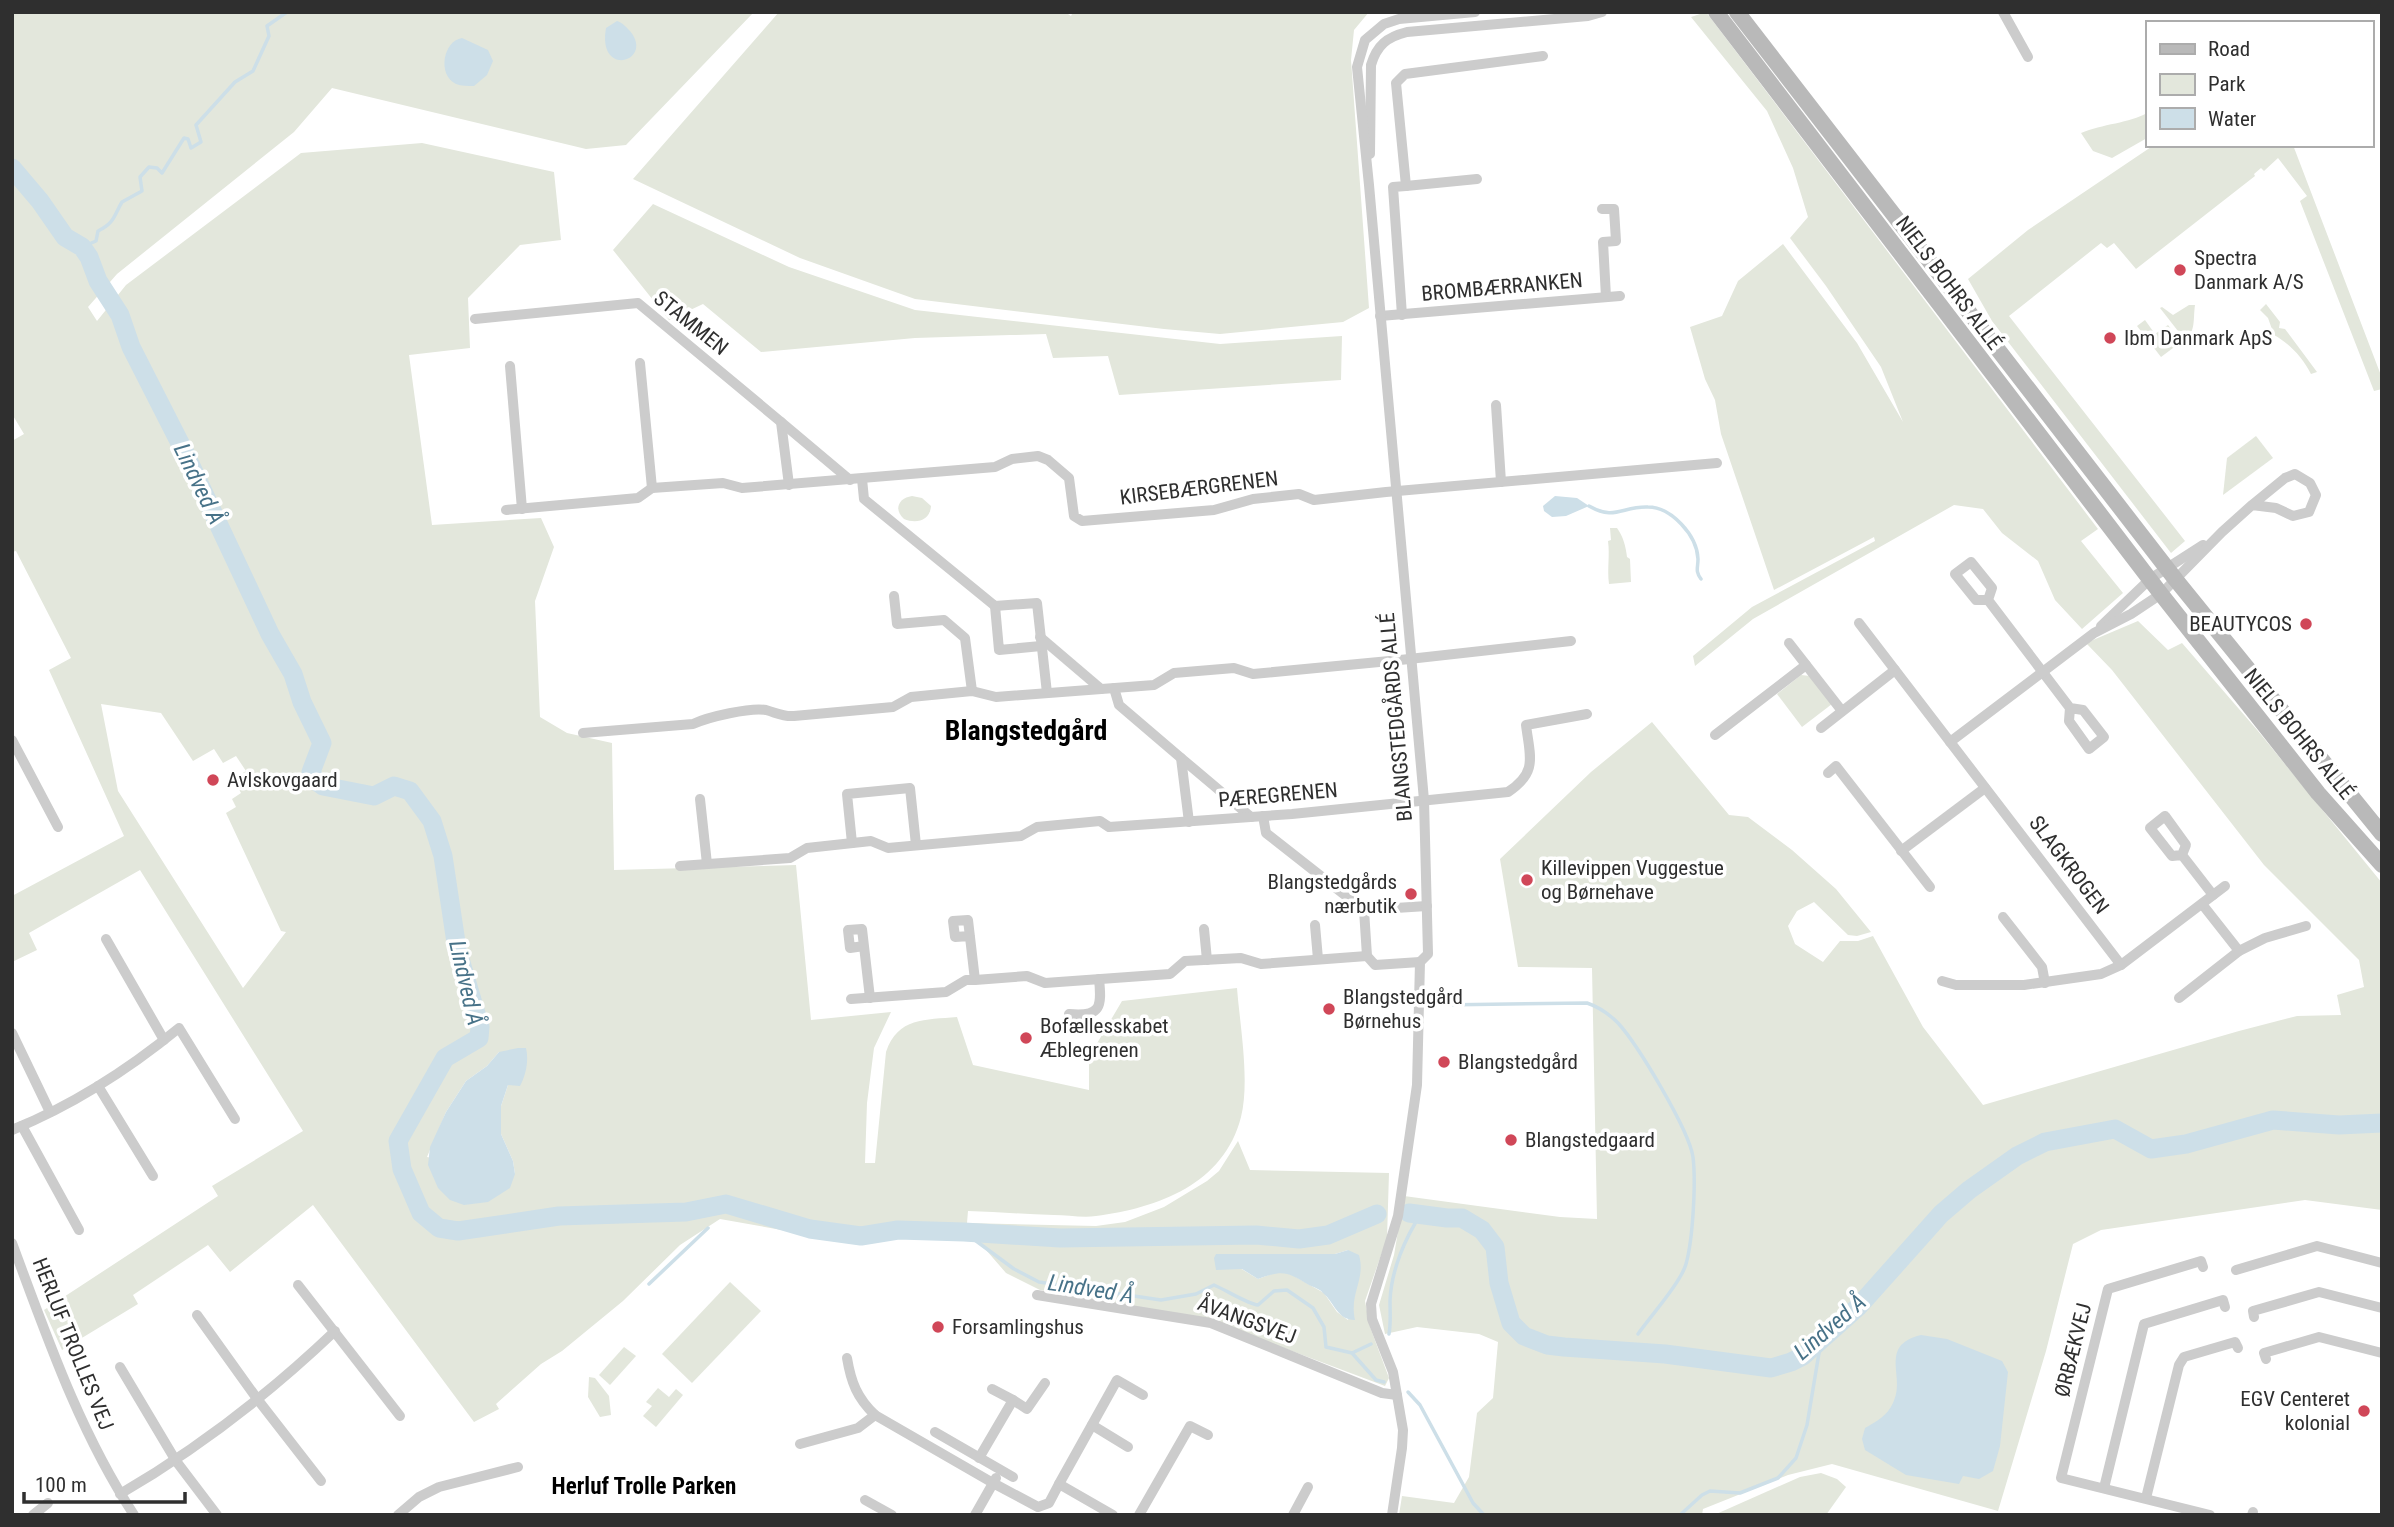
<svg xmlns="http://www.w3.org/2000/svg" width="2394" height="1527" viewBox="0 0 2394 1527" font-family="'Roboto Condensed',sans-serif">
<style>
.green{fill:#e3e7dc;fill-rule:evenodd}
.water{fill:#cddfe8}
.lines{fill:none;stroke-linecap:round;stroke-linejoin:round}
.stream{stroke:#cddfe8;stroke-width:3.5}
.river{stroke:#cddfe8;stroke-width:19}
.street{stroke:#ccc;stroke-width:10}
.secondary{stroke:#b9b9b9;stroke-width:16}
.poi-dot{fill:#d04758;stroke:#fff;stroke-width:2.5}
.labels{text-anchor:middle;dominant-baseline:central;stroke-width:7;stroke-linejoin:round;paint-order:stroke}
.poi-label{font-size:21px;fill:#2f2f2f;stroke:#fff;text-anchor:start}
.street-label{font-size:21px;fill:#2f2f2f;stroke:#fff}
.water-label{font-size:23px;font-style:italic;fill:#477288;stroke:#fff}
.neighbourhood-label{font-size:23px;font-weight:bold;fill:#000;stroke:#fff}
.district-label{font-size:28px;font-weight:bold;fill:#000;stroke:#fff}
</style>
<rect width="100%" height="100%" fill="#fff"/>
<g class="green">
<path d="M14,12H754L626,145L586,149L332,88L294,132L117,274L88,307L97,321L126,285L301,153L422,143L554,172L561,240L520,245L468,298L470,348L409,355L432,525L541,518L554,547L535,601L540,717L567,733L612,743L614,870L796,865L811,1020L891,1012L874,1048L867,1103L865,1163H875L886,1052C898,1017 925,1020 957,1017L973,1065L1089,1090V1057L1122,1001L1237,988C1240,1026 1250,1081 1241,1117C1224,1184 1158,1208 1096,1216C1083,1218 1067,1215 1054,1215C1025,1214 996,1212 968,1211L967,1223L1096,1226L1125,1222L1164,1207L1207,1181L1219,1171L1238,1141L1250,1170L1389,1173L1387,1238L1365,1301L1370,1327L1389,1378L1385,1386L1210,1320L1040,1290L1006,1273L967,1228H870L843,1241L720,1219L680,1245L623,1301L562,1351L541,1364L496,1404L499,1409L474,1422L313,1205L230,1272L208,1245L133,1295L138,1304L62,1350L44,1310L218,1196L212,1186L303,1131L140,870L29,933L37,950L12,962V896L124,836L49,670L71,658L16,551L12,552V441L24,434L12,414ZM101,704L161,713L193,761L214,749L223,763L236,756L246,771L233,779L241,793L232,799L236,807L226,813L281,931L286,932L243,988L118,791ZM499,1052L508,1085L501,1106V1134L513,1161L515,1174L427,1157L446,1112L466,1081L487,1066ZM1348,1250L1355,1294L1348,1320L1337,1312L1324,1293L1287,1272H1277L1258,1279L1217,1254H1335Z"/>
<path d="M779,12H1065L1071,16L1073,12H1369L1354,30L1351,60L1369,308L1343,322L1220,334L1164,329L915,299L800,258L633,179Z"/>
<path d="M1706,12L2098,529L2081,541L2123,593L2082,629L2055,600L2038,561L2002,533L1983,509L1954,505L1753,619L1695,666L1693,656L1752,607L1875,541L1874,537L1774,590L1721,434L1715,400L1705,379L1690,327L1722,316L1738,281L1783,244L1857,343L1903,422L1881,367L1826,286L1790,238L1808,217L1793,168L1767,111L1691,17Z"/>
<path d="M2147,113V138L2112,158L2093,151L2081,133C2102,124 2130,123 2147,113Z"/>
<path d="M2154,145H2293L2382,378V389L2374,391L2300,201L2307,196L2278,158L2264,171L2261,168L2254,174L2255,176L2136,269L2114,243L2107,248L2101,243L2009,316L2185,541L2171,553L1992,321L1968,279L2028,230Z"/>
<path d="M653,204L789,267L915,310L1220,344L1342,336L1341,380L1119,395L1108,356L1053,358L1046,334L915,338L761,352L703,304L669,320L613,250Z"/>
<path d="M2266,304L2280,322L2279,328L2285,329L2317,372L2311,374C2303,358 2289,343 2274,335L2268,318L2260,310Z"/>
<path d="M2189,305H2195C2193,318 2196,332 2185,340L2160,308L2162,307L2173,315Z"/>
<path d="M2145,320L2155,334L2168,325L2181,342L2161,357L2137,326Z"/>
<path d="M2256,436L2273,458L2223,495L2227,458Z"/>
<path d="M912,496L922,498L931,506C930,521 916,524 904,519C893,509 899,498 912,496Z"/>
<path d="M1610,528H1617C1623,536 1626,547 1627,557L1630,559L1631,582L1609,584C1607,568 1610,556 1608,541L1611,540Z"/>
<path d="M2138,621L2168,650L2182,643L2258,731L2382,883V1210L2305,1200L2101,1230L2073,1244L2046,1351L1998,1511L1832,1464L1788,1475L1703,1509L1702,1515H1399L1402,1496L1454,1503L1469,1477L1477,1413L1493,1398L1498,1342L1479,1334L1417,1327L1385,1334L1379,1305L1394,1255L1404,1196L1560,1217L1597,1219L1592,968L1518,967L1500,859L1591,772L1652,722L1729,815L1748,817L1792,850L1836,889L1871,932L1857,936L1848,935L1814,902L1797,911L1788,926L1795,944L1823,962L1840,941H1858L1873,936L1923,1027L1983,1105L2239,1031L2297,1016L2341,1015L2337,995L2364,987L2359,960L2264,865L2112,670L2086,643Z"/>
<path d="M1801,675L1810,676L1832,704L1802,727L1777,694Z"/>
<path d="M730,1282L761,1311L692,1383L662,1354Z"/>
<path d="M624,1347L636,1356L610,1385L599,1375Z"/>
<path d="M589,1377L595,1378L609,1396L611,1415L600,1417L588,1397Z"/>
<path d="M658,1388L669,1397L676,1389L683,1395L656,1427L643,1416L652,1406L646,1402Z"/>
<path d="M1821,1473L1837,1479L1846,1487L1826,1515H1714L1800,1477Z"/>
</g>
<g class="water">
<path d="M617,21C623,23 625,26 630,31C655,61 597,79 606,28Z"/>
<path d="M462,38L488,50L493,61L487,75L474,86C468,86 461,86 456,84C437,75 443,41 462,38Z"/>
<path d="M1555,496L1577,498L1589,506L1566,516L1552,517L1544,511L1543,506Z"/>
<path d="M518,1048H526C529,1060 526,1075 520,1086L508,1085L501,1106V1134L513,1161L515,1174L510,1188L488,1202L464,1205L450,1200L438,1188L428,1165L430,1147L446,1112L466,1081L487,1066L499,1052Z"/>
<path d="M1348,1250L1359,1255C1366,1280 1349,1293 1355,1320C1337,1320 1335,1303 1323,1293C1320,1289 1313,1287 1309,1285C1286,1271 1283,1270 1258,1279L1242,1269L1216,1270L1214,1258L1216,1254H1335Z"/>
<path d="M1921,1335L1947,1339L2002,1361L2008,1372L2000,1446L1993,1471L1979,1479L1963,1476L1959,1484L1906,1475L1865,1450L1862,1439L1865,1428C1877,1421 1887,1416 1893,1403C1907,1377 1877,1346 1921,1335Z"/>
</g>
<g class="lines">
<g class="stream">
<path d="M82,247L96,241L98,231C115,223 114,215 122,202L142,191L140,177L149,167L157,168L162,173L184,138L188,139L191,148L201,142L196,125L235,82L253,71L269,36L267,26L287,12"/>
<path d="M1589,506C1615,521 1622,506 1648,507C1671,507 1697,535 1698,559C1698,568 1695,571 1701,579"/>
<path d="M1441,1005L1587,1003C1599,1007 1609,1014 1618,1023C1638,1045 1689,1130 1693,1157C1696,1182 1693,1239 1686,1264C1681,1282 1650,1317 1638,1334"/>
<path d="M964,1232L1014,1269L1039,1282L1161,1300L1196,1294L1214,1285C1226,1290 1248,1304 1258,1305L1274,1291L1287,1290L1313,1308L1324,1327L1326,1347L1352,1353L1371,1344"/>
<path d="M649,1284L708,1228"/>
<path d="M1389,1334C1391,1323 1390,1312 1390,1301C1391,1271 1405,1238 1421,1214"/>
<path d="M1352,1353L1376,1380L1384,1382"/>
<path d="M1408,1392L1420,1405L1473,1503L1484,1515"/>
<path d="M1680,1515L1702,1495L1710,1491L1740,1493L1778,1478L1796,1458L1807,1425L1821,1341"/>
</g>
<g class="river">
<path d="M12,168L40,201L65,237L82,247L89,257L98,281L120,315L131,347L184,451L270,634L293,674L302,702L322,743L311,772L316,781L323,786L374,796L394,786L410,791L432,821L443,856L457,949L480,1027L479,1038L445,1058L398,1141L402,1169L421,1213L439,1228L458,1231L559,1216L686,1212L726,1204L810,1229L861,1236L898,1230L964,1232L1060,1238L1256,1235L1299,1239L1328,1235L1377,1214"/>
<path d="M1409,1213L1447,1218H1462L1482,1230L1495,1247L1499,1283L1511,1323L1524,1336L1547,1345L1564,1347L1665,1354L1771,1368L1791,1362L1803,1356L1858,1307L1941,1214L1969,1190L2017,1156L2045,1142L2115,1129L2151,1149L2186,1144L2273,1120L2339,1125L2382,1123"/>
</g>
<g class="street">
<path d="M2003,12L2028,57"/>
<path d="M1370,154L1371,65C1377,45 1387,37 1407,32L1588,16L1602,12"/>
<path d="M1406,186L1477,179"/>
<path d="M1602,209H1614L1616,241L1603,242L1606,297"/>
<path d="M1402,315L1393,187L1406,186L1396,83L1405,74L1543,56"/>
<path d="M1380,316L1620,296"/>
<path d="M475,319L638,303L781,422L789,485"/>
<path d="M640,363L652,488"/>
<path d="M510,366L522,509"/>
<path d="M1496,405L1501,482"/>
<path d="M781,422L850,480"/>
<path d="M862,479L864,499L995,606L1037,603L1047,693"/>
<path d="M506,510L638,498L652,488L723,483L742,488L995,467L1012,459L1038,456L1048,460L1069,478L1074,516L1082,521L1214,510L1253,499L1299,494L1314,500L1386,492L1717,463"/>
<path d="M894,596L897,624L944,620L965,638L972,691"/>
<path d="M1988,600H1976L1955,574L1971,562L1992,588L1988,600L2070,708L2069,721L2089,749L2104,737L2083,710L2070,708"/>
<path d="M995,606L999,650L1041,646"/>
<path d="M1859,623L2121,965"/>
<path d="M2101,626L2150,579L2203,545"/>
<path d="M1040,637L1101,689"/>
<path d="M1789,643L1842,711"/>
<path d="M1114,688L1119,705L1181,758L1189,822"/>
<path d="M1821,728L1895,670"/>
<path d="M583,733L693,724C708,717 751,707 766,710C777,713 783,717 794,716L893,707L911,697L972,691L996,697L1154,685L1174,673L1234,668L1253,674L1400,660L1571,641"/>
<path d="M1715,735L1806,665"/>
<path d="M12,740L58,827"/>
<path d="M1950,742L2094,633L2131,614L2161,594L2222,532L2252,505L2285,478L2295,474L2310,483L2316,495L2309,512L2293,516L2276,508L2252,505"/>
<path d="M1181,758L1251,817"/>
<path d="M1828,773L1836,766L1930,887"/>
<path d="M700,799L707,864"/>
<path d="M1263,816L1266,833L1364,910L1367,956L1375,965L1420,962"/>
<path d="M852,843L847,794L910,788L916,845"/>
<path d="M1901,851L1985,788"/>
<path d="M2182,855L2172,856L2150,828L2165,816L2186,845L2182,855L2213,895"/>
<path d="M680,866L790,858L807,848L871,841L888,848L1021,836L1037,827L1100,821L1109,827L1292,814L1508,792C1538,772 1530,757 1526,725L1587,714"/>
<path d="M2202,904L2239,951"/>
<path d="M1364,910L1427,906"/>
<path d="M2003,917L2042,967L2045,983"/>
<path d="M1315,925L1318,959"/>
<path d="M1204,929L1207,960"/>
<path d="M970,936L955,937L953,921L968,920L975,980"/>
<path d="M106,939L164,1040"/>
<path d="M864,946L850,948L848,930L862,929L870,998"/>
<path d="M1942,981L1956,985H2024L2101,974L2121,965L2225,886"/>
<path d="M2179,998L2239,951L2265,938L2306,926"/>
<path d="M851,999L946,992L966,980H975L1027,976L1045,983L1170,974L1185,961L1241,958L1261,964L1367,956"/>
<path d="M1069,1014C1101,1017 1102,1007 1099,979"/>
<path d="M12,1033L50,1112"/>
<path d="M98,1086L153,1176"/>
<path d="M22,1126L79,1230"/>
<path d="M12,1130C73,1105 129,1069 179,1028L235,1119"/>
<path d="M12,1243C47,1337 79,1431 134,1515"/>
<path d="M2203,1267L2201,1261L2108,1289L2061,1478L2210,1515"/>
<path d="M2236,1270L2317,1246L2382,1263"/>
<path d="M298,1285L400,1416"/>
<path d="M1037,1295L1211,1323L1382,1393L1397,1395"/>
<path d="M197,1315L258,1400L321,1481"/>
<path d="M2254,1317L2253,1311L2319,1292L2382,1308"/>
<path d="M847,1358C851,1382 857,1398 875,1415"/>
<path d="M2266,1359L2264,1353L2319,1337L2382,1353"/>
<path d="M120,1367L176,1461L217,1515"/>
<path d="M1013,1400L1027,1409L1045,1383"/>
<path d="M1092,1425L1128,1447"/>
<path d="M935,1432L1013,1477"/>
<path d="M800,1444L858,1428L875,1415L993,1483L1038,1507L1049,1503L1059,1484L1113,1515"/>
<path d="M979,1458L1013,1400L992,1389"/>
<path d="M1059,1484L1117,1380L1143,1395"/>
<path d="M2104,1488L2144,1324L2223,1300L2225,1307"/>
<path d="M120,1494C199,1448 269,1394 335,1331"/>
<path d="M2146,1498L2179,1365L2184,1357L2235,1342L2238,1348"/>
<path d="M865,1500L892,1515"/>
<path d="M33,1515L48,1503"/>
<path d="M398,1515L419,1497L439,1487L518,1467"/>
<path d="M975,1515L996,1478"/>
<path d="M1139,1515L1190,1426L1208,1435"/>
<path d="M1293,1515L1308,1487"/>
<path d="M1392,1515L1402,1448L1403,1430L1393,1372L1372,1319L1371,1304L1398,1216L1417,1085L1420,962L1428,954L1424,800L1369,185L1357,67L1365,40L1384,24L1399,19L1475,12"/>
<path d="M2252,1515L2253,1512"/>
</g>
<g class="secondary">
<path d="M1716,12L2161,594L2318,793L2382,865"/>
<path d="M1737,12L2176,580L2382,834"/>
</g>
</g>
<g class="poi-dot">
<circle cx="2180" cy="270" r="7"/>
<circle cx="2110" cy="338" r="7"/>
<circle cx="2306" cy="624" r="7"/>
<circle cx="213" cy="780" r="7"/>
<circle cx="1527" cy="880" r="7"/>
<circle cx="1411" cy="894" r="7"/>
<circle cx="1329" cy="1009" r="7"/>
<circle cx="1026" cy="1038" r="7"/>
<circle cx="1444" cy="1062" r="7"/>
<circle cx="1511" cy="1140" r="7"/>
<circle cx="938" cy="1327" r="7"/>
<circle cx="2364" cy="1411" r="7"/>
</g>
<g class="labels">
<g class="poi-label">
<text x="2194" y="258">Spectra<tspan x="2194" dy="24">Danmark A/S</tspan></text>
<text x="2124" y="338">Ibm Danmark ApS</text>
<text x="2292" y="624" text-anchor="end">BEAUTYCOS</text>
<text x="227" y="780">Avlskovgaard</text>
<text x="1541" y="868">Killevippen Vuggestue<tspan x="1541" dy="24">og Børnehave</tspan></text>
<text x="1397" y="882" text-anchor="end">Blangstedgårds<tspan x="1397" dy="24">nærbutik</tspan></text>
<text x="1343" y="997">Blangstedgård<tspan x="1343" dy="24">Børnehus</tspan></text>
<text x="1040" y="1026">Bofællesskabet<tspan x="1040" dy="24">Æblegrenen</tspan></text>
<text x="1458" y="1062">Blangstedgård</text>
<text x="1525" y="1140">Blangstedgaard</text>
<text x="952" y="1327">Forsamlingshus</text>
<text x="2350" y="1399" text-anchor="end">EGV Centeret<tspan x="2350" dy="24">kolonial</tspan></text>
</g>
<g class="street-label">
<text transform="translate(1949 283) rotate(53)">NIELS BOHRS ALLÉ</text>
<text transform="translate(1502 287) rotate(-5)">BROMBÆRRANKEN</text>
<text transform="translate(691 323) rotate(39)">STAMMEN</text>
<text transform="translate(1199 488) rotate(-7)">KIRSEBÆRGRENEN</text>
<text transform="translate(1396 717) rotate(-95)">BLANGSTEDGÅRDS ALLÉ</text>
<text transform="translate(2299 734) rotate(51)">NIELS BOHRS ALLÉ</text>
<text transform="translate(1278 795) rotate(-5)">PÆREGRENEN</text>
<text transform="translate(2069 865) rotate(53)">SLAGKROGEN</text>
<text transform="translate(1247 1320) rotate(20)">ÅVANGSVEJ</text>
<text transform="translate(73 1344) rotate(68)">HERLUF TROLLES VEJ</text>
<text transform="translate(2073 1350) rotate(-76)">ØRBÆKVEJ</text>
</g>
<g class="water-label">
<text transform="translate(199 484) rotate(64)">Lindved Å</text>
<text transform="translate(466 983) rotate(77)">Lindved Å</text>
<text transform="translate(1091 1289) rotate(9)">Lindved Å</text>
<text transform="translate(1830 1327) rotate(-41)">Lindved Å</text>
</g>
<g class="neighbourhood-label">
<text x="644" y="1486">Herluf Trolle Parken</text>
</g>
<g class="district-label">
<text x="1026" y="730">Blangstedgård</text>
</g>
</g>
<rect width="2394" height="1527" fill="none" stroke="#2f2f2f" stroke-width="28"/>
<rect x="2146" y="21" width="228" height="126" fill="#ffffff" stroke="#acacac" stroke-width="2"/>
<rect x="2160" y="44" width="35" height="10" fill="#b9b9b9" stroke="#acacac" stroke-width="2"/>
<text x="2208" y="56" font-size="21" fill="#2f2f2f">Road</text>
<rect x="2160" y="74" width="35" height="21" fill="#e3e7dc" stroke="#acacac" stroke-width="2"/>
<text x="2208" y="91" font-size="21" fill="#2f2f2f">Park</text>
<rect x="2160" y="108" width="35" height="21" fill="#cddfe8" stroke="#acacac" stroke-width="2"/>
<text x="2208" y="126" font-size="21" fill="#2f2f2f">Water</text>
<path d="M24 1492v10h161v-10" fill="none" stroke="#2f2f2f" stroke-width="3.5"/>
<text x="35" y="1492" font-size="21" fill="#2f2f2f" stroke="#ffffff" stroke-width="5" paint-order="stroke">100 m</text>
</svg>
